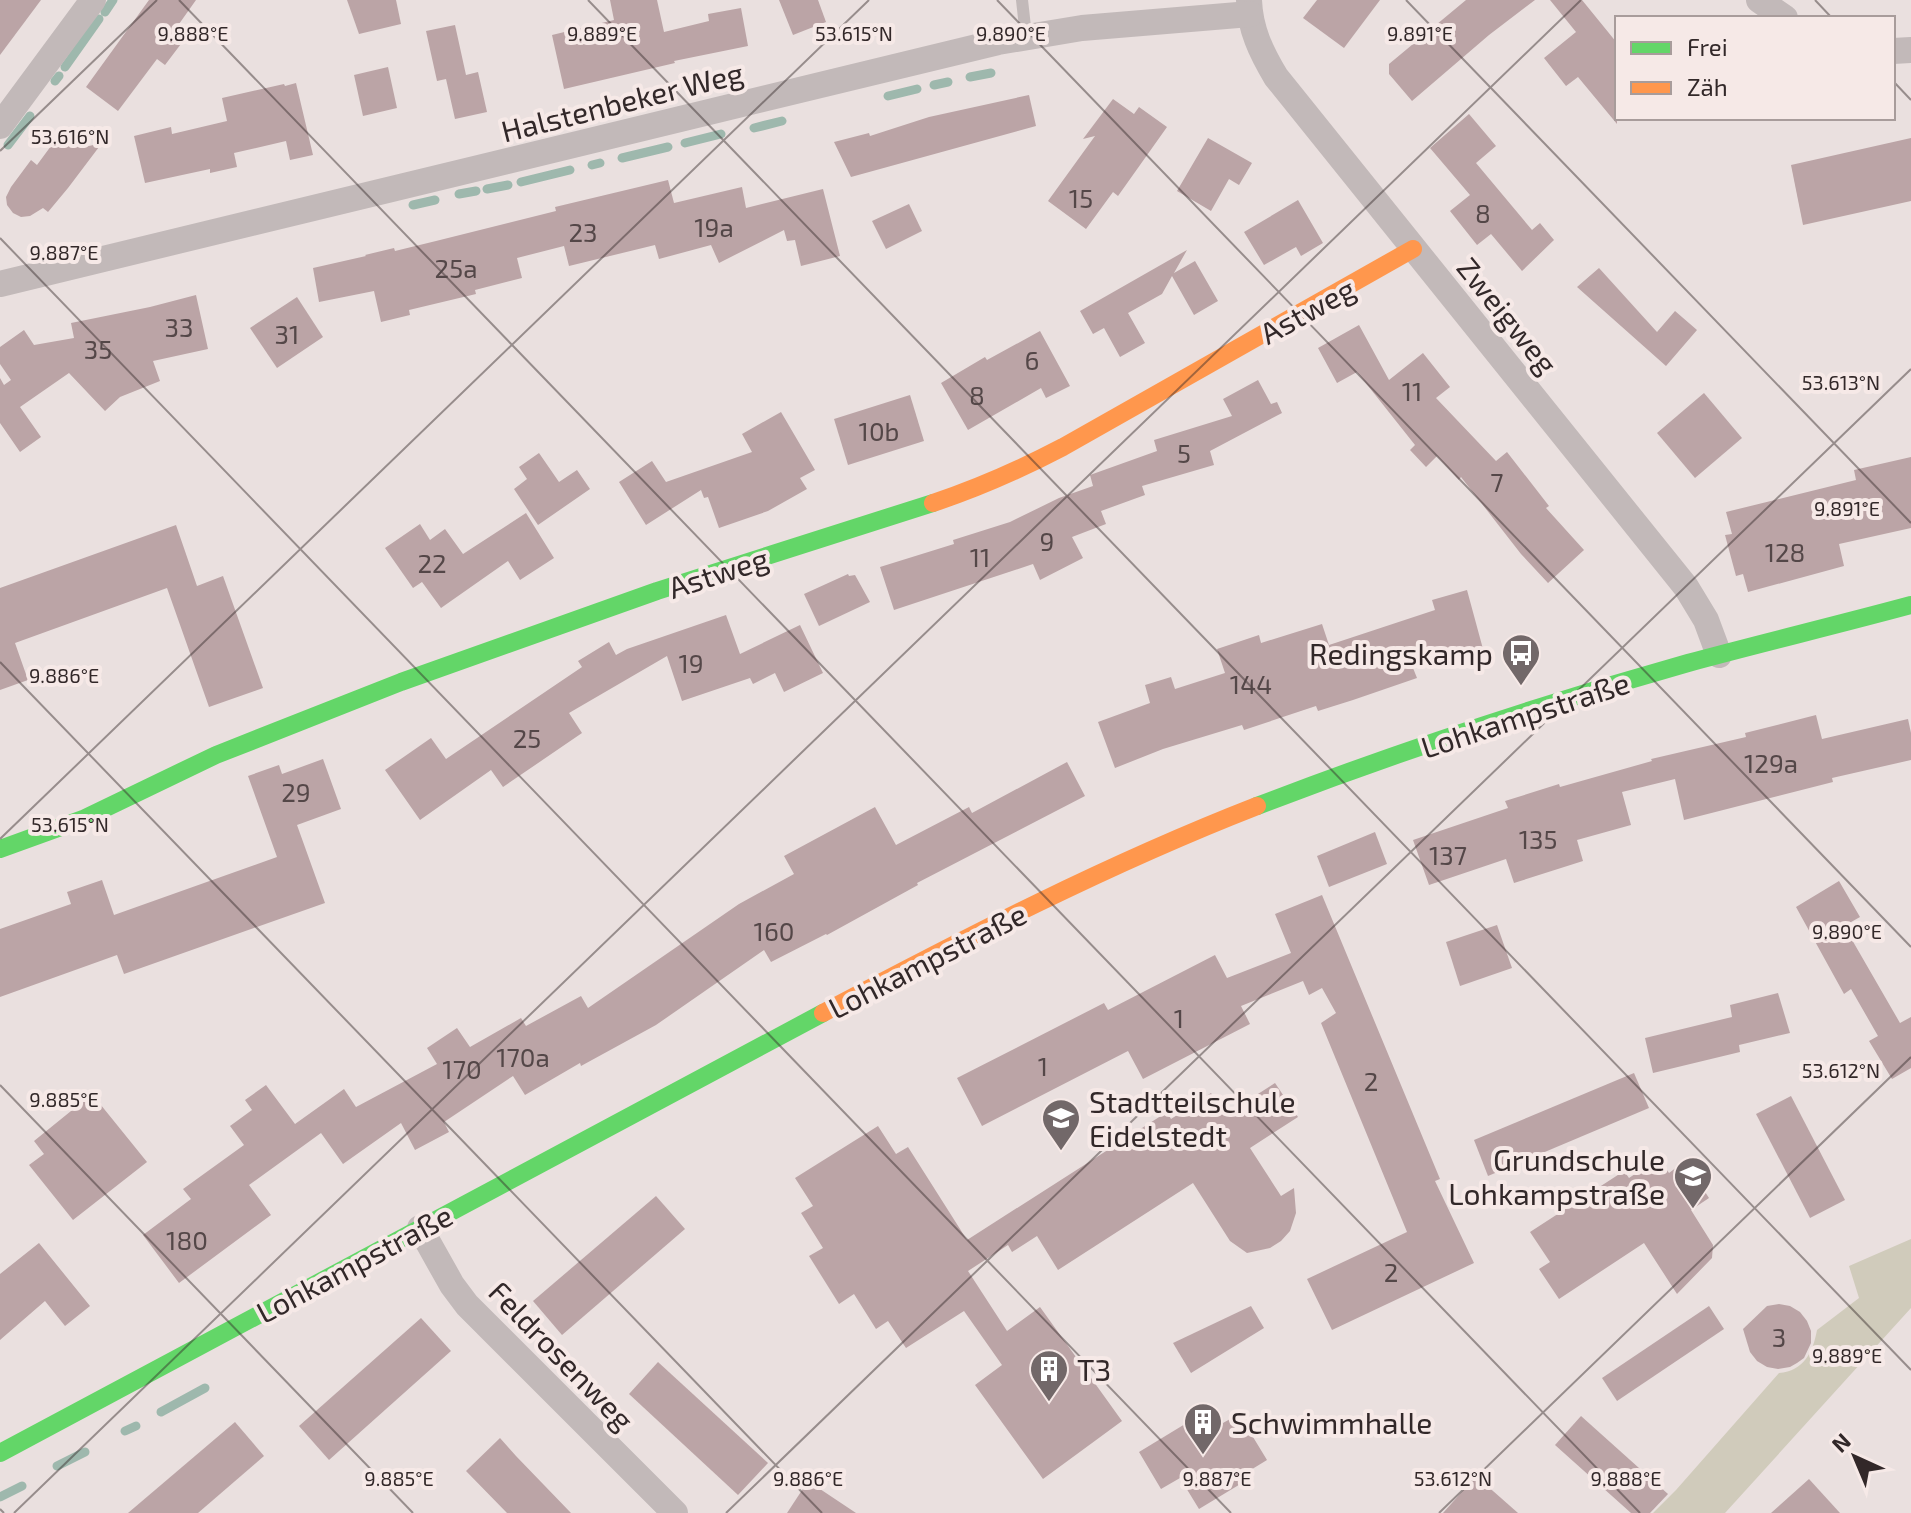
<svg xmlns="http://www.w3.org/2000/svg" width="1911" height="1513" viewBox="0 0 1911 1513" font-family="'Exo 2',sans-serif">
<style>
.green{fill:#d0cbbb}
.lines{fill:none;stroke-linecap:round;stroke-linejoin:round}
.stream{stroke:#9eb8ad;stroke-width:9}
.building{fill:#bba4a6}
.lane{stroke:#c2b9b9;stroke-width:12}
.street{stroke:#c2b9b9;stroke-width:26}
.fast{stroke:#63d668;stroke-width:18}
.slow{stroke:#ff974d;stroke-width:18}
.ticks{fill:none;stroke:#322829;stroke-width:2;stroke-opacity:0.45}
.labels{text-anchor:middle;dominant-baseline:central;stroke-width:8;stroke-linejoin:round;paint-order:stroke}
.number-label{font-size:26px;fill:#544748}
.street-label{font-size:30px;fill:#322829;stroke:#f6e9e7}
.poi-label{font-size:30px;fill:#322829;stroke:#f6e9e7;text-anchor:start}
.ticks-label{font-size:20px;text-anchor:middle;fill:#322829;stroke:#f6e9e7;stroke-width:8;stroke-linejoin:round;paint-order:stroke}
</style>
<rect width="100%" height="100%" fill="#eae0df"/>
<path class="green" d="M1911,1239V1308L1725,1513H1653L1676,1490L1779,1373C1804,1371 1813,1352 1817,1330L1859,1298L1849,1266Z"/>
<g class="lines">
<g class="stream">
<path d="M105,12L113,0"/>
<path d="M65,67L99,19"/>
<path d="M970,77L991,73"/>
<path d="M55,81L59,76"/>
<path d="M934,85L948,82"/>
<path d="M888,96L917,89"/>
<path d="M754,128L782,121"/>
<path d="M685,143L721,134"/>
<path d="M8,145L30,116"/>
<path d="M622,158L668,147"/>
<path d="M592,165L600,163"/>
<path d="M521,182L570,170"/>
<path d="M487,189L508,185"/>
<path d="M459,194L476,191"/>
<path d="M413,205L435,200"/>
<path d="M161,1412L205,1388"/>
<path d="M125,1431L136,1426"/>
<path d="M57,1466L85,1452"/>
<path d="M0,1497L22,1486"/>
</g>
</g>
<g class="building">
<path d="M0,0H41L0,55Z"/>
<path d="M149,0H196L179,24L190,32L165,65L157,59L118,111L86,87Z"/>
<path d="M347,0H396L401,24L359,34Z"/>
<path d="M610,0H657L664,32L709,21L708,14L741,8L748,46L674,61L675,63L564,89L552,35L614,20Z"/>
<path d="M779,0H818L826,22L793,35Z"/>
<path d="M1317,0H1380L1344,48L1303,18Z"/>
<path d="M1466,0H1535L1489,35L1412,101L1389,74V64Z"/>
<path d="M1550,0H1582L1617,43V124L1578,77L1566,86L1544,58L1576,32Z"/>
<path d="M455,25L466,75L478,72L487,112L455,119L446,79L437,81L426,31Z"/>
<path d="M388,67L397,108L363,116L354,75Z"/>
<path d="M296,83L313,155L290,160L286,141L234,153L237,167L210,173V169L145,183L134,136L171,127L172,134L227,121L222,98L284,84L285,86Z"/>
<path d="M1029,95L1036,126L851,177L834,142L869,133L870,136L929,117Z"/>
<path d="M1113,99L1134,114L1139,107L1167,127L1118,196L1113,192L1086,229L1048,201L1095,136L1083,139Z"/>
<path d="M1469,114L1496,146L1476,163L1532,230L1540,223L1554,240L1522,271L1491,234L1477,245L1450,211L1470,195L1430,148Z"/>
<path d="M65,127L89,146L102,143L68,188L48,212L43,208L30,216L21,217L13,213L7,205L6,197L11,187L31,160L37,165Z"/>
<path d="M1208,138L1252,163L1239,185L1229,179L1211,211L1177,191Z"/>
<path d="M1911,138V201L1803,225L1791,165Z"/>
<path d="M668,180L674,203L742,187L746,208L823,189L840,256L801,266L795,240L787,241L784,230L719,263L711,245L659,259L655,245L569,266L564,246L517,258L522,278L475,290L476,294L409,310L410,315L381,322L374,291L319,302L313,268L366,256L365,255L394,248L395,251L436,241L556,211L555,207Z"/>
<path d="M1298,200L1323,243L1301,256L1296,247L1264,265L1244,232Z"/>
<path d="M909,204L922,231L886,249L872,221Z"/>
<path d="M1187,250L1174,273L1195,261L1218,301L1194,315L1172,276L1162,294L1128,313L1145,343L1120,357L1104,328L1093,334L1080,311Z"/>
<path d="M1599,268L1657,332L1675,311L1697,330L1666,366L1577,287Z"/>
<path d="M196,295L208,349L153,361L160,381L120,397L105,411L69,373L20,407L41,437L20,452L0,423V378L4,385L11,380L0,364V347L24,330L34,345L74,338L71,323L150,307Z"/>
<path d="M297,297L323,337L277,368L250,328Z"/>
<path d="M1359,325L1389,380L1423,353L1450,387L1436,398L1496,461L1507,452L1549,506L1546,508L1584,550L1548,583L1521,554L1461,477L1459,480L1437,456L1426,467L1410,450L1415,445L1357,372L1337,383L1318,348Z"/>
<path d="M1040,331L1070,386L1046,398L1041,388L968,430L941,383L985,357L987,360Z"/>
<path d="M1258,380L1271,404L1277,402L1282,413L1210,451L1214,465L1142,486L1145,495L1101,511L1106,524L1072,537L1083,558L1040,580L1033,564L894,610L880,567L954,544L953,540L1010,522L1059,498L1093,486L1090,475L1157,451L1154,440L1232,416L1223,399Z"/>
<path d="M1704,393L1742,438L1695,478L1657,433Z"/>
<path d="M910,395L924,441L848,465L834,419Z"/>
<path d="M781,412L815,470L800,478L807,489L768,511L719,528L708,497L704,498L701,490L646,525L619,482L652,461L666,482L752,452L742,434Z"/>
<path d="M539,453L559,482L577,470L590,489L538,525L514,489L527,479L519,467Z"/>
<path d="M1911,457V528L1839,544L1844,566L1748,592L1743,574L1736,576L1725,535L1732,534L1726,512L1856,480L1854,470Z"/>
<path d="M526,513L554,558L520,580L508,561L441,608L422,582L413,588L385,548L420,524L430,540L445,529L463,554Z"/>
<path d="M176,525L197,586L223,576L263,688L209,707L167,588L15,643L28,680L0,690V588Z"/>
<path d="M848,574L849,576L855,575L870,602L819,626L804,594Z"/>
<path d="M1467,590L1483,649L1413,668L1417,678L1353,700L1318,711L1316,706L1244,730L1242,725L1163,749L1115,768L1098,722L1150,703L1145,685L1171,677L1175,689L1225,673L1217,649L1259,635L1261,643L1322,624L1329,645L1435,610L1432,600Z"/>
<path d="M726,615L740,654L800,625L823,673L784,692L775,673L753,684L750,678L682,701L667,656L569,713L582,733L503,787L491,770L420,820L385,770L431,738L446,759L582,667L578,661L609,642L616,655L627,649Z"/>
<path d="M1816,715L1822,739L1908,719L1911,733V760L1832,778L1833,782L1684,820L1675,779L1622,792L1631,825L1577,840L1583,861L1514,883L1506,859L1429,885L1413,840L1508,808L1505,801L1559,784L1560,787L1652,761L1651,759L1746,737L1745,733Z"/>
<path d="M323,759L341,809L297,825L325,903L124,974L117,955L0,997V929L71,904L67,892L102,880L114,915L277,857L248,776L279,765L282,774Z"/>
<path d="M1067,762L1085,796L917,883L918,885L827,935L826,934L771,962L764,950L656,1025L581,1066L580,1063L525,1095L513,1076L444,1122L449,1132L415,1150L401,1123L343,1164L321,1133L249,1185L271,1215L179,1283L143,1235L191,1199L183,1189L244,1145L230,1126L252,1110L245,1100L266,1085L295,1124L344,1089L356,1107L437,1064L427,1048L457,1028L470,1047L521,1018L526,1026L581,996L588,1008L739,904L794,874L784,856L875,807L896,845L969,807L972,813Z"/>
<path d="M1375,832L1387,864L1329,887L1317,856Z"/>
<path d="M1839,881L1860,917L1844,926L1900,1023L1911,1017V1068L1892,1079L1869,1041L1878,1036L1851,989L1844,994L1796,907Z"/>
<path d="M1322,895L1440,1179L1435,1181L1474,1263L1332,1330L1307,1279L1407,1232L1321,1023L1336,1013L1322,988L1309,995L1303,981L1241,1006L1250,1024L1143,1079L1128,1051L982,1126L957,1078L1104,1003L1108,1010L1215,955L1227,978L1291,953L1275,914Z"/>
<path d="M1497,925L1512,968L1460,986L1446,942Z"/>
<path d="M1778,993L1790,1033L1739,1045L1740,1052L1653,1073L1645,1038L1732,1017L1730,1005Z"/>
<path d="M1634,1073L1649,1108L1488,1176L1474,1140Z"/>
<path d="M1275,1083L1298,1117L1250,1148L1281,1196L1294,1188L1296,1213L1290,1231L1281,1241L1270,1248L1247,1253L1230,1241L1193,1183L1058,1270L1037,1236L1012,1252L1008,1245L968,1271L1007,1331L1040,1307L1122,1421L1043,1479L975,1385L1002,1365L964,1311L906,1348L888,1321L876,1329L854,1294L839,1304L809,1256L823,1248L801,1213L813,1206L795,1178L878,1126L896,1154L908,1147L967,1240L1167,1112L1171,1119L1211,1093L1225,1115Z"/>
<path d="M92,1094L147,1162L73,1220L29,1165L44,1154L34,1141Z"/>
<path d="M1791,1096L1845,1200L1810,1218L1756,1114Z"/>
<path d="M1659,1158L1669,1173L1685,1161L1709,1198L1691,1210L1713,1245L1712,1258L1677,1294L1644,1243L1559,1299L1539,1269L1550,1262L1530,1232L1624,1171L1629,1178Z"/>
<path d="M656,1196L685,1229L562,1335L533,1301Z"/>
<path d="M39,1243L90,1306L65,1326L45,1301L0,1340V1274Z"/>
<path d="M1779,1304L1790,1306L1800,1312L1807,1321L1811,1331V1343L1804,1358L1797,1363L1790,1367L1778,1369L1767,1367L1757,1361L1750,1352L1743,1329L1767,1306Z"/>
<path d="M1251,1306L1264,1328L1191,1373L1173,1343Z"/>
<path d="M1709,1306L1724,1329L1617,1401L1602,1378Z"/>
<path d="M421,1318L451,1351L329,1460L299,1426Z"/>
<path d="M658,1362L768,1463L738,1495L629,1394Z"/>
<path d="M1213,1407L1223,1423L1239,1414L1267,1460L1249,1471L1252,1477L1199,1509L1180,1478L1161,1489L1139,1452Z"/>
<path d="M1581,1416L1668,1494L1650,1513H1631L1555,1445Z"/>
<path d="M235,1422L264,1456L198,1513H128Z"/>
<path d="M500,1438L516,1456L571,1513H507L466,1471Z"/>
<path d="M1476,1476L1518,1513H1443Z"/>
<path d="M1809,1479L1840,1513H1771Z"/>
<path d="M808,1481L856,1513H787Z"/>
</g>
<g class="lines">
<path class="lane" d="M1022,0L1026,36"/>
<g class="street">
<path d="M1249,0C1250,29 1261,52 1276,77L1686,587L1706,620L1719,655"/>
<path d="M1759,0L1785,18"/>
<path d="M1893,51L1911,50"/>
<path d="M0,126L93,0"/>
<path d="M0,284L998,42L1082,28L1250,14"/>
<path d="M420,1228L452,1285L467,1305L675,1513"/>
</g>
<g class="fast">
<path d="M1257,806C1398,752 1542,704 1688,663C1762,643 1837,625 1911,605"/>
<path d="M0,849L83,819L216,755L401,682L657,591L933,503"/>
<path d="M0,1453L823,1013"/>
</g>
<g class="slow">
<path d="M933,503C978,488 1021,469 1063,447L1413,249"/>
<path d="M823,1013C965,938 1108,864 1257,806"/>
</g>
</g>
<path class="ticks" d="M179,0L1640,1513M588,0L1911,1370M997,0L1911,947M1406,0L1911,523M1815,0L1832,18M1893,81L1911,100M0,151L157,0M0,238L1231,1513M0,662L822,1513M0,839L869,0M0,1085L413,1513M0,1509L4,1513M14,1513L1581,0M726,1513L1911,369M1439,1513L1911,1057"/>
<defs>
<g id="bus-pin" transform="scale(2)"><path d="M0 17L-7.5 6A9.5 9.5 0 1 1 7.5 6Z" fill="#726869" stroke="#f6e9e7"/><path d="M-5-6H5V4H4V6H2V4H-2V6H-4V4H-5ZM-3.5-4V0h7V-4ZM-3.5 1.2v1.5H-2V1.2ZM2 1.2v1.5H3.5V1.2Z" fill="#fff"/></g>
<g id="school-pin" transform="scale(2)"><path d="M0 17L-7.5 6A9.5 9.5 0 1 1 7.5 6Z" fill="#726869" stroke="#f6e9e7"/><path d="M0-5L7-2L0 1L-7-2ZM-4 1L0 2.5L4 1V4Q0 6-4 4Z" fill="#fff"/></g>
<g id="building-pin" transform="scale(2)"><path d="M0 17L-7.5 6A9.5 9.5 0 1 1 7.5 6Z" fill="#726869" stroke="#f6e9e7"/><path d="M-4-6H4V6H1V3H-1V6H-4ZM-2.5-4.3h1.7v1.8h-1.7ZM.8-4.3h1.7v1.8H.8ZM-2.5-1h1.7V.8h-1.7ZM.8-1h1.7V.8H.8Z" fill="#fff"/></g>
</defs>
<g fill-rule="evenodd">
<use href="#bus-pin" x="1521" y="653"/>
<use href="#school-pin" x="1061" y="1118"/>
<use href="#school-pin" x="1693" y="1176"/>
<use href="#building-pin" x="1049" y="1369"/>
<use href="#building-pin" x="1203" y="1422"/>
</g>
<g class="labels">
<g class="number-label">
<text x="1081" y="197">15</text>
<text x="1483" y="212">8</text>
<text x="714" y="226">19a</text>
<text x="583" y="231">23</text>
<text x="456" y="267">25a</text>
<text x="179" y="326">33</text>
<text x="287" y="333">31</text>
<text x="98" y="348">35</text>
<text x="1032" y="359">6</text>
<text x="1412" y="390">11</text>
<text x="977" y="394">8</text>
<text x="879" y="430">10b</text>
<text x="1184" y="452">5</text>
<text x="1497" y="481">7</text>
<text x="1047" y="540">9</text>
<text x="1785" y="551">128</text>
<text x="980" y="556">11</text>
<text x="432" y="562">22</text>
<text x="691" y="662">19</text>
<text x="1251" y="683">144</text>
<text x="527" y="737">25</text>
<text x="1771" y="762">129a</text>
<text x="296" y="791">29</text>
<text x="1538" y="838">135</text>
<text x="1448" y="854">137</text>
<text x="774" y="930">160</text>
<text x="1179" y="1017">1</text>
<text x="523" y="1056">170a</text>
<text x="1043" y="1065">1</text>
<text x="462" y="1068">170</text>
<text x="1371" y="1080">2</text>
<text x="187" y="1239">180</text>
<text x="1391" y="1271">2</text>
<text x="1779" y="1336">3</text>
</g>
<g class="street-label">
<text transform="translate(622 101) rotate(-14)">Halstenbeker Weg</text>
<text transform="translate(1307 310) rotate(-29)">Astweg</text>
<text transform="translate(1508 315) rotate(51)">Zweigweg</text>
<text transform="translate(718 572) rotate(-18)">Astweg</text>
<text transform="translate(1525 714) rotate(-18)">Lohkampstraße</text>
<text transform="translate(927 960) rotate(-27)">Lohkampstraße</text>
<text transform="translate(354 1263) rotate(-28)">Lohkampstraße</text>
<text transform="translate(562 1355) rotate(46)">Feldrosenweg</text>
</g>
<g class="poi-label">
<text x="1493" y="653" text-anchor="end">Redingskamp</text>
<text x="1089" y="1101">Stadtteilschule<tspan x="1089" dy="34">Eidelstedt</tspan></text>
<text x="1665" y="1159" text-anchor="end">Grundschule<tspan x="1665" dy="34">Lohkampstraße</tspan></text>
<text x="1077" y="1369">T3</text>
<text x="1231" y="1422">Schwimmhalle</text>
</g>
</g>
<g class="ticks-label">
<text x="854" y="41">53.615°N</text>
<text x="193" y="41">9.888°E</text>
<text x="602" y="41">9.889°E</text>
<text x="1011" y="41">9.890°E</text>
<text x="1420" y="41">9.891°E</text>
<text x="70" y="144">53.616°N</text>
<text x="64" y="260">9.887°E</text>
<text x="1841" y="390">53.613°N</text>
<text x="1847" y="516">9.891°E</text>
<text x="64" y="683">9.886°E</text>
<text x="70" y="832">53.615°N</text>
<text x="1847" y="939">9.890°E</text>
<text x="1841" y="1078">53.612°N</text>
<text x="64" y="1107">9.885°E</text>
<text x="1847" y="1363">9.889°E</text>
<text x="399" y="1486">9.885°E</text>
<text x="808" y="1486">9.886°E</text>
<text x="1217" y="1486">9.887°E</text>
<text x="1626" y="1486">9.888°E</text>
<text x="1453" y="1486">53.612°N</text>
</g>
<rect x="1615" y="16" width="280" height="104" fill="#f6e9e7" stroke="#a89c9b" stroke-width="2"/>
<rect x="1631" y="42" width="40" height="12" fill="#63d668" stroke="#a89c9b" stroke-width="2"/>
<text x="1687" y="56" font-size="24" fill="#322829">Frei</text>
<rect x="1631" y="82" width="40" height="12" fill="#ff974d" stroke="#a89c9b" stroke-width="2"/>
<text x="1687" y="96" font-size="24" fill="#322829">Zäh</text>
<g transform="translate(1855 1457) rotate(316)" stroke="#f6e9e7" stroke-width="6" paint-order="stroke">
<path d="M0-6L14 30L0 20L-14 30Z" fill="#322829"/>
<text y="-12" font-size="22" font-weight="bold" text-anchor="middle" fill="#322829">N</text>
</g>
</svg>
